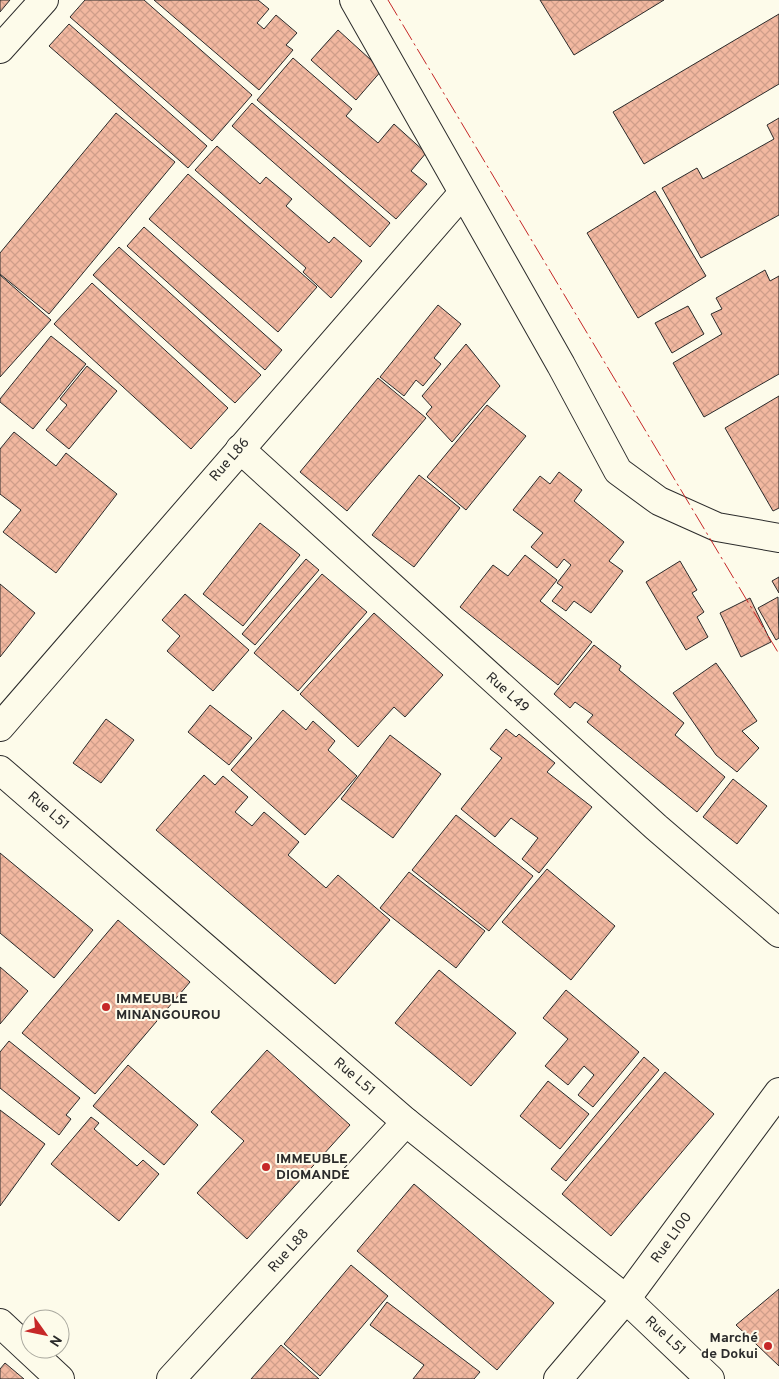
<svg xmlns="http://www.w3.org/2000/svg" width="779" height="1379" viewBox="0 0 779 1379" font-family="Overpass,sans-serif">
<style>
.building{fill:url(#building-cross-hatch);stroke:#2b2b2b}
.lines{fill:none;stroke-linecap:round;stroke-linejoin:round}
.street-casing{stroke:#2b2b2b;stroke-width:30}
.street{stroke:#fdfbea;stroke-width:28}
.power{stroke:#c62828;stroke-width:1;stroke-dasharray:18 4 2.5 4;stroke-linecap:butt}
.poi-dot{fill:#c62828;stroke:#fdfbea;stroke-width:2}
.labels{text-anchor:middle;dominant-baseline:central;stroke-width:4;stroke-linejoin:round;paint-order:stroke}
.street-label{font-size:14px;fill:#2b2b2b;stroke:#fdfbea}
.poi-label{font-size:14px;font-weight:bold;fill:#2b2b2b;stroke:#fdfbea;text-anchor:start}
</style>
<defs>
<pattern id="building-cross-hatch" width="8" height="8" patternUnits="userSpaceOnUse" patternTransform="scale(1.25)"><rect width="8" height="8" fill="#f2b8a0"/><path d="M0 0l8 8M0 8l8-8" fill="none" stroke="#d09e8a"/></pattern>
</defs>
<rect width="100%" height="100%" fill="#fdfbea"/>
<g class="building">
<path d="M0,0H10L0,12Z"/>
<path d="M85,0H144L252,95L212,141L70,17Z"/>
<path d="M154,0H258L269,9L257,23L264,29L276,15L297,33L286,45L293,50L259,90Z"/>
<path d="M540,0H664L574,55Z"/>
<path d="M779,14V84L644,164L613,112Z"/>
<path d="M69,24L207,146L188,168L49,46Z"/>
<path d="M338,30L382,70L356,100L311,60Z"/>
<path d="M293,58L352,109L346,116L378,143L394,124L426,153L411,171L427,184L396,219L257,100Z"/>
<path d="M252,103L390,223L370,247L232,126Z"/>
<path d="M116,113L175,162L49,314L0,274V253Z"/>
<path d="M779,118V215L701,258L662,188L697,168L703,179L774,139L767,125Z"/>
<path d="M217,146L260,184L266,177L292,199L286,206L329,243L334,237L362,261L331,298L303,272L306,268L195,170Z"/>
<path d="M188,174L317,287L278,332L149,219Z"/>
<path d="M655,191L706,276L638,318L587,233Z"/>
<path d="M144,227L282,350L265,370L127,246Z"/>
<path d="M119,247L261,375L235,403L93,275Z"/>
<path d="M765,270L770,281L779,276V374L704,417L673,363L722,334L711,314L722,309L716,298Z"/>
<path d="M0,275L51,320L0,377Z"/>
<path d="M92,283L228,408L191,449L54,324Z"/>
<path d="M438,305L461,324L434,358L441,364L423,386L416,380L404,396L380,377Z"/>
<path d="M688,306L704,334L672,353L655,323Z"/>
<path d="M51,336L86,364L33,429L0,402V399Z"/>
<path d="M466,344L500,386L452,442L426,414L432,407L422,396Z"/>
<path d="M87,366L117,391L69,449L46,430L67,405L60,399Z"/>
<path d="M378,378L426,418L347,511L300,472Z"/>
<path d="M779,396V508L773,511L725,428Z"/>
<path d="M487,405L526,436L466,510L427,477Z"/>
<path d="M14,432L56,466L66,453L117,494L56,573L3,532L21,510L0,494V449Z"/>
<path d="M559,472L582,490L574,501L624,542L609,561L623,571L591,613L574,601L566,611L552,601L563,587L557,583L571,565L564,559L557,568L531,547L543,533L513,510L540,476L550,484Z"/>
<path d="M419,475L460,508L414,567L372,535Z"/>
<path d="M260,523L300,555L243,626L203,594Z"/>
<path d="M525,555L557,580L540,601L592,642L558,685L460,607L493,565L508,576Z"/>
<path d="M306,559L319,570L255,645L242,634Z"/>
<path d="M680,561L697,590L692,593L704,612L697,617L708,637L686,650L646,582Z"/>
<path d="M322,574L367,612L298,691L254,653Z"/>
<path d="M779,577V593L772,581Z"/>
<path d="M0,584L35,613L0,657Z"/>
<path d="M185,594L249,650L213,691L167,651L180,636L162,620Z"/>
<path d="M778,597L779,638L776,640L758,608Z"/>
<path d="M750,598L771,642L741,657L720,613Z"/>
<path d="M374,613L443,675L405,717L394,707L358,747L300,694Z"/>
<path d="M594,645L621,666L619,670L684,723L675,735L725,777L697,812L587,722L593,715L575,702L570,708L554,694Z"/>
<path d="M716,663L757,721L742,731L759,748L737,772L716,755L673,693Z"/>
<path d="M210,705L252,738L229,765L188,732Z"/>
<path d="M283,710L306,730L313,721L335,741L328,750L357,776L305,835L231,770Z"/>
<path d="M106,719L134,740L101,783L73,763Z"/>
<path d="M506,729L516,737L519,734L555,763L547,772L592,807L539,873L522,859L538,838L511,818L495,837L461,809L502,758L490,749Z"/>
<path d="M390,735L441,774L393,838L341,799Z"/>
<path d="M204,775L215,785L223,776L248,797L235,812L252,826L264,812L299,842L288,855L326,888L338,875L390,920L335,984L156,830Z"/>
<path d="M733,779L767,806L737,844L703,817Z"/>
<path d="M456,815L533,876L489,931L412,870Z"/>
<path d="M0,853L93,930L54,978L0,933Z"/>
<path d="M547,869L615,926L571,980L502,922Z"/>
<path d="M409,872L485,931L456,968L380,908Z"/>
<path d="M118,920L190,982L95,1094L22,1033Z"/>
<path d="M0,967L28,991L0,1024Z"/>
<path d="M439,970L516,1033L471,1086L395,1023Z"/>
<path d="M566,990L639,1052L593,1107L578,1095L594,1075L584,1066L568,1085L545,1066L568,1039L543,1018Z"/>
<path d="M9,1041L80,1098L66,1115L71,1119L59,1135L0,1088V1052Z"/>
<path d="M267,1050L350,1125L247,1239L197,1193L244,1141L211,1112Z"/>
<path d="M644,1057L659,1070L566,1181L551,1169Z"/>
<path d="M128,1065L198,1125L164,1165L93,1106Z"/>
<path d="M665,1072L714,1114L611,1236L562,1194Z"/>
<path d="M548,1081L589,1114L560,1149L520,1116Z"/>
<path d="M0,1110L45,1144L0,1206Z"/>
<path d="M91,1117L99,1123L94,1129L137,1166L143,1160L159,1174L119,1221L51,1164Z"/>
<path d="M414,1184L554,1303L497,1370L357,1251Z"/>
<path d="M351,1265L388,1296L320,1376L284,1344Z"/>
<path d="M779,1289V1366L736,1325Z"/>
<path d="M387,1302L480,1372L474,1379H413L424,1365L370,1325Z"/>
<path d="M281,1345L319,1379H251Z"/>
<path d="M5,1363L24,1379H0V1369Z"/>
</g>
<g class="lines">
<g class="street-casing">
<g id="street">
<path d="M354,0L561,365L618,471L659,501L717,527L779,538"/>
<path d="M0,49L44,0"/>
<path d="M240,449L656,827L779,933"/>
<path d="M0,727L462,194"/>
<path d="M0,770L406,1122L626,1299L710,1379"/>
<path d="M0,1323L60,1379"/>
<path d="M171,1379L406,1122"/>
<path d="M558,1379L626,1299L779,1092"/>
</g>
</g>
<use href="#street" class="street"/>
<path class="power" d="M388,0L779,654"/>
</g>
<g class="poi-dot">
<circle cx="106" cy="1007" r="5"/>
<circle cx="266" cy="1167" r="5"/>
<circle cx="768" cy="1346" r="5"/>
</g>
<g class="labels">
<g class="street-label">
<text transform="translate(230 460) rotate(-49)">Rue L86</text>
<text transform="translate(507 693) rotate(42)">Rue L49</text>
<text transform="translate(48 811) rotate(41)">Rue L51</text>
<text transform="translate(354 1077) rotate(41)">Rue L51</text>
<text transform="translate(672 1238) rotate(-54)">Rue L100</text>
<text transform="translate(289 1251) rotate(-48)">Rue L88</text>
<text transform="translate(665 1336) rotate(43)">Rue L51</text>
</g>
<g class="poi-label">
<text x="116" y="999">IMMEUBLE<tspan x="116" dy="16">MINANGOUROU</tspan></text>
<text x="276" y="1159">IMMEUBLE<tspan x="276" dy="16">DIOMANDE</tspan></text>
<text x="758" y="1338" text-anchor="end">Marché<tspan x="758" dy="16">de Dokui</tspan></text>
</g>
</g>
<g transform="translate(45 1334) rotate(123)"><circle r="24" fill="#fdfbea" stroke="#a9a89e"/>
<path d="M0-4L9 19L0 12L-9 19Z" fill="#c62828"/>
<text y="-8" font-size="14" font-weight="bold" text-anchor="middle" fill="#2b2b2b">N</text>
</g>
</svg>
